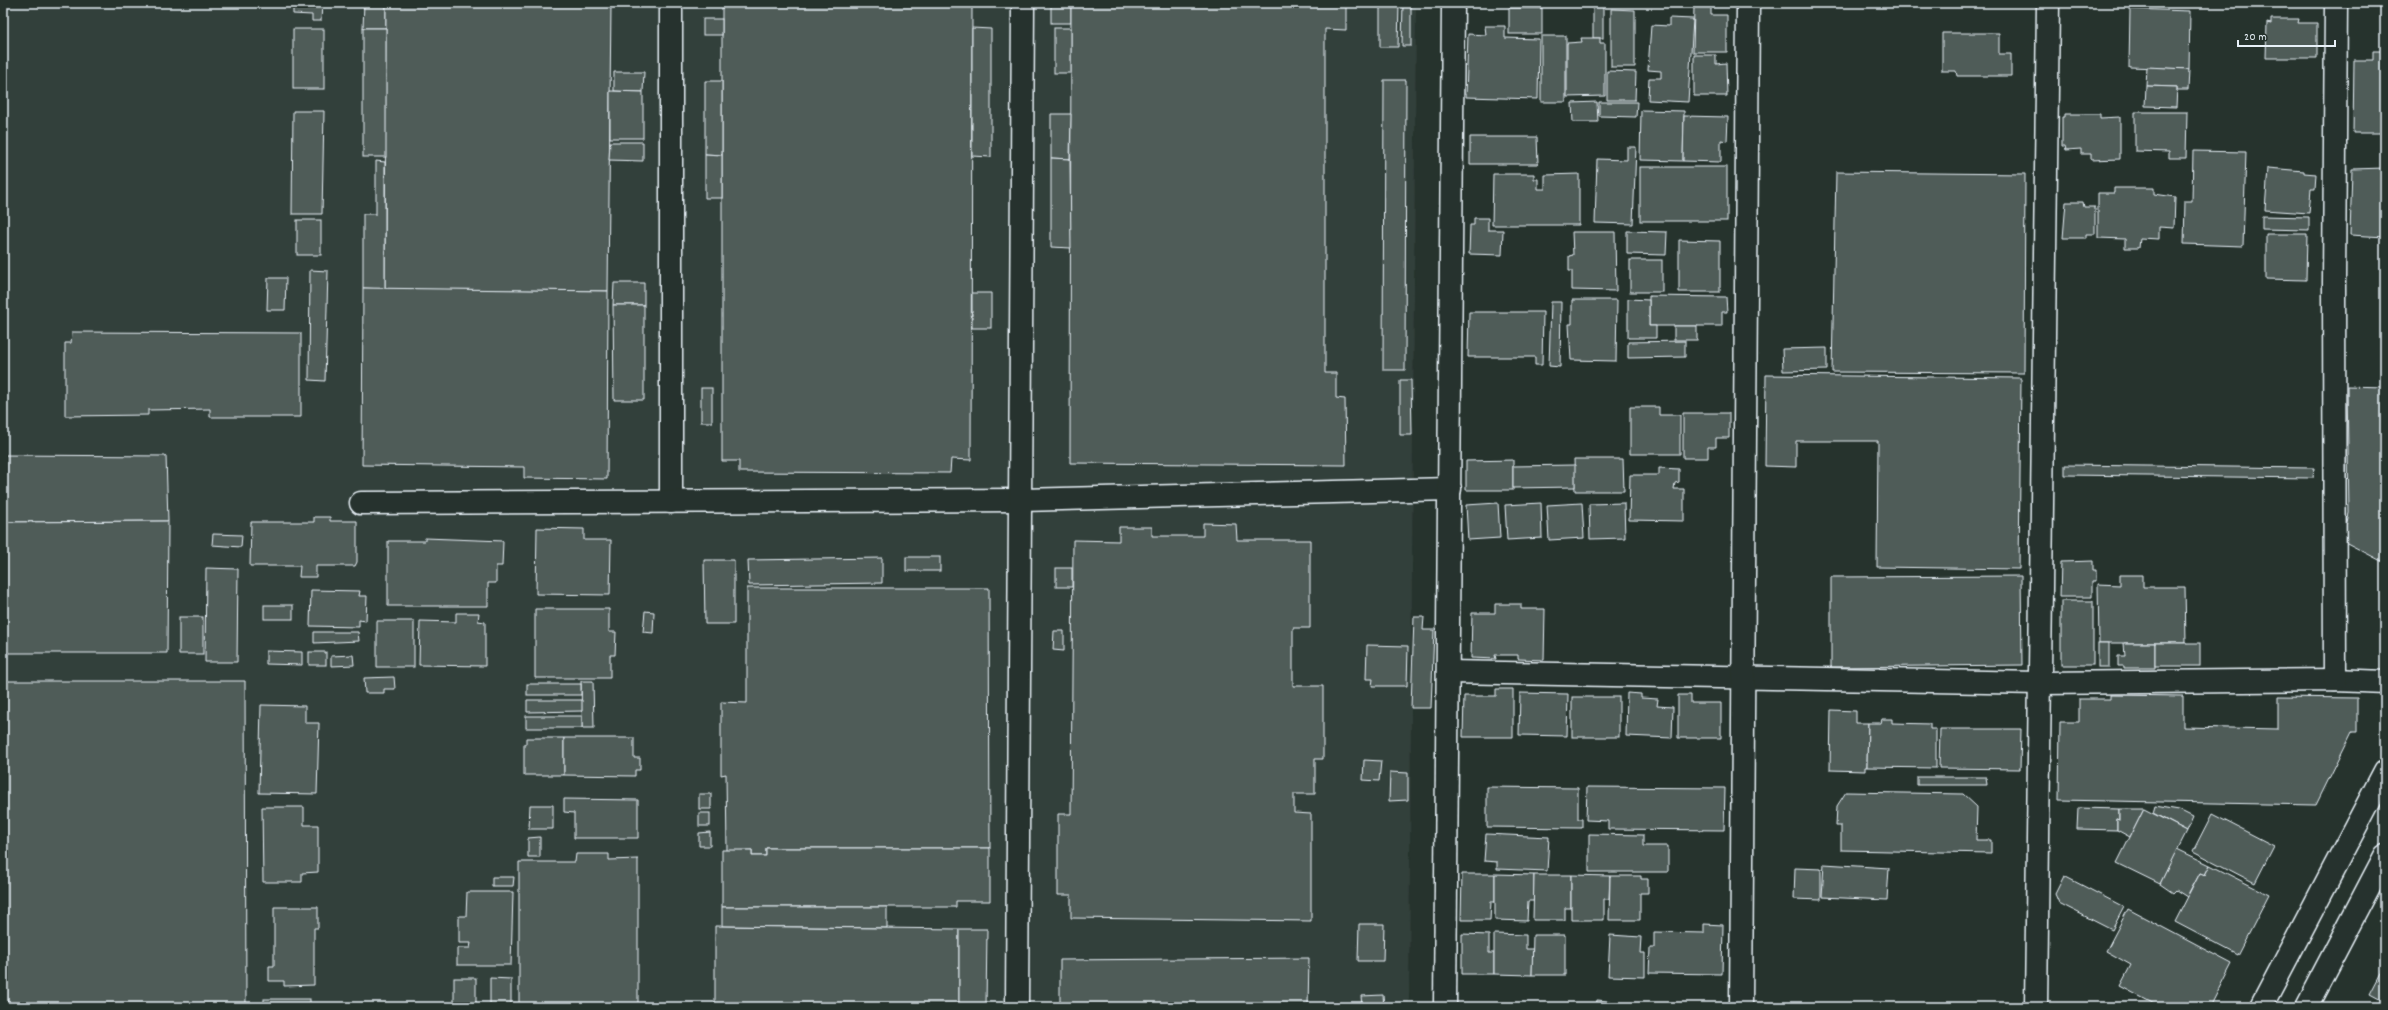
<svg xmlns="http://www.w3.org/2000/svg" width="2388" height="1010" viewBox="0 0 2388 1010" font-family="Dekko,sans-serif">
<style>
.built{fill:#333f3a}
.building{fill:#505c59;stroke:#e8f1f8}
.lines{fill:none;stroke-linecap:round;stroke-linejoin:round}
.minor-casing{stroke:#e8f1f8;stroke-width:25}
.minor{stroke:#26332d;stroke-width:22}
</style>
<rect width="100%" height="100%" fill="#26332d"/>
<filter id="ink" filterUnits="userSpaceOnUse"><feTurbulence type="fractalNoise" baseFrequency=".025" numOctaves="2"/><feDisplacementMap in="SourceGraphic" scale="8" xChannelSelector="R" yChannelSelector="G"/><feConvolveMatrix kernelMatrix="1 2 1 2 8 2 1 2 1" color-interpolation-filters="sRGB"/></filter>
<g filter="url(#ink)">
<path class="built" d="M3,3H1416L1409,1007H3Z"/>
<g class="building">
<path d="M293,3H322L321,21H312V15L293,14Z"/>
<path d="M364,3H386V28H363Z"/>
<path d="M386,3H611L608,291L385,289Z"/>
<path d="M722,3H972L971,460L951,459L950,473L739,472V461H722Z"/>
<rect x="1051" y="3" width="20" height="20"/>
<path d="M1071,3H1346V30L1325,29V373H1336V398L1345,399L1346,465L1070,463Z"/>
<path d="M1380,3H1399L1398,47H1380Z"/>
<path d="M1403,3H1411V46H1402Z"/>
<rect x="1593" y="6" width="10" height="32"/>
<path d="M1694,7H1711V15H1727V52H1693Z"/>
<rect x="1509" y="8" width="33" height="26"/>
<path d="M1611,9L1635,10V67H1611Z"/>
<path d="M2130,9L2190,11L2189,69L2129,67Z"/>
<path d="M1669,18L1693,19L1688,102L1648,100L1649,78H1661V71L1648,70L1651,25L1669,26Z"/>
<rect x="703" y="19" width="19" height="16"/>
<path d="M2271,19H2299L2298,23H2317V58H2266L2267,23L2271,24Z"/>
<path d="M1485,26H1505V38L1539,39L1538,99L1466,97L1468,34L1486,35Z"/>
<rect x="363" y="28" width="23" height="129"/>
<path d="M972,28L991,29V157L972,156Z"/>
<rect x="1054" y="28" width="17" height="45"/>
<rect x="293" y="29" width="31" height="60"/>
<path d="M1942,33H1999V54H2011V76H1957L1956,71H1942Z"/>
<rect x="1541" y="36" width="25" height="66"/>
<path d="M1581,38H1600V43H1605V96L1567,97V43L1582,42Z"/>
<path d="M2373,51H2385V133H2353L2354,60H2373Z"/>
<path d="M1694,55H1716V64L1726,63L1727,96H1694Z"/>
<path d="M2147,67L2189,69L2188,90H2177V87L2146,86Z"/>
<path d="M1607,71L1636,72L1635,100H1607Z"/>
<path d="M614,72H644L643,92L614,91Z"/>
<path d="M1384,80H1406L1405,370H1383Z"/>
<path d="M705,81H722V155L705,154Z"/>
<path d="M2146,86L2177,87L2176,107L2145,106Z"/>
<path d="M610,91L643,92V138H610Z"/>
<path d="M1597,102L1598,122H1573L1572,103Z"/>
<path d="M1599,102H1637L1636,117L1599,116Z"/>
<path d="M1641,110L1684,111L1683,161L1640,160Z"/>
<path d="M293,111H324L322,214H292Z"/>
<path d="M2135,112H2187L2186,158H2169V152L2135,151Z"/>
<path d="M1051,114H1071L1070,159L1051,158Z"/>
<path d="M2065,114H2100V118L2120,117V159L2091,160V154H2081V149L2066,150L2065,146H2062V117H2065Z"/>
<path d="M1684,116L1728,117L1727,141L1721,140V162L1683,161Z"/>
<path d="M1470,137H1537L1538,164H1470Z"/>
<path d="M610,142H643V161L609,160Z"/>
<path d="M1627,147H1636L1633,224L1595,223L1597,159L1627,160Z"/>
<path d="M2193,151L2246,152L2243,246L2184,244L2185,201H2192Z"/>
<path d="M705,154L722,155V198H705Z"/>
<path d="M1051,158L1070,159L1071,248L1051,247Z"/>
<path d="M376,161L385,162V289L363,288V214H376Z"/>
<rect x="1640" y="167" width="87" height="54"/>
<path d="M2268,168L2304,171V173L2316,174L2315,189H2311L2309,213L2265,210Z"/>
<path d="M2385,168V237L2350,235L2352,169Z"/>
<path d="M1836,172L2025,174L2024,373L1832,372Z"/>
<path d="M1493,174H1534V179H1538V189H1545V175L1579,174V225H1492Z"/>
<path d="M2114,188H2154V194L2175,197L2174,228L2159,227V239L2140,238L2139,248H2125V239L2098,238V193H2114Z"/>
<path d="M2066,202H2083L2084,207H2095V234H2086V238H2063Z"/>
<path d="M2262,216L2309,217V230L2262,229Z"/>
<path d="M1474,218H1488V230H1503L1502,255L1469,254L1470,225H1474Z"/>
<rect x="297" y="220" width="24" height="35"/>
<path d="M1627,231L1667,232L1666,255L1627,254Z"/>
<path d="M1572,232H1615L1616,291L1572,290V271H1569V256L1573,255Z"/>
<path d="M2266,234H2307L2306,280L2266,279Z"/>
<path d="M1679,240L1720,241V292H1679Z"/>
<rect x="1630" y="260" width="32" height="32"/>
<path d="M310,270L328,271L325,381L309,380Z"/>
<path d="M268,278H286L285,310H267Z"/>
<path d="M614,283H644V305H613Z"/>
<path d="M363,288L608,291L607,479L524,478V467L362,465Z"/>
<rect x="972" y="293" width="19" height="35"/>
<path d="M1649,296L1726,297L1727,312H1722V326H1649Z"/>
<path d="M1628,299L1649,300V326H1656V338H1628Z"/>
<path d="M1572,300H1617L1616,361L1571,360L1569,324H1572Z"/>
<path d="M1551,302H1561L1560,367L1549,366Z"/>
<path d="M613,305H644V400H614Z"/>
<path d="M1469,312H1543L1542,365H1535V357H1468Z"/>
<rect x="1674" y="326" width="23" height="14"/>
<path d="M72,332L301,333V417H210V409L148,410V415L65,416V343H71Z"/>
<path d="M1685,341V357L1628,358V342Z"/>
<path d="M1827,348V370L1783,371L1782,349Z"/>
<path d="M1766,375L2021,378L2019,569L1877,567L1878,441H1796V467L1765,466Z"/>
<path d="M1400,380H1411L1412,435H1400Z"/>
<path d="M2347,386L2385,387V563L2345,542L2347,538L2344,536L2349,513Z"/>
<rect x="701" y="388" width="11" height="34"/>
<path d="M1630,407H1659V415H1680V454H1630Z"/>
<path d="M1683,413H1729V438H1716V447H1708V458H1683Z"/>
<path d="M3,455L166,456L168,521L3,522Z"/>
<path d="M1574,459H1623L1624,491H1575Z"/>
<path d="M1513,460V490H1466V461Z"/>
<path d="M1575,465V487L1513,488V466Z"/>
<path d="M2065,465L2314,468L2313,478L2065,475Z"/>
<path d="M1659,468L1679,469V482L1675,483L1674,489H1684V521L1629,520L1630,475H1659Z"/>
<path d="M1498,503L1500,538L1468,540L1466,505Z"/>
<path d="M1541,503L1542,538L1507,540L1505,505Z"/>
<path d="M1582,503L1584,538L1549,540L1547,505Z"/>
<path d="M1624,503L1625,538L1590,539L1589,504Z"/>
<path d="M314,517H330V521H357V562L355,566H316V577H299L300,566H250L251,522H314Z"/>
<path d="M168,521L167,653H3V522Z"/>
<path d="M1203,523L1236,524L1237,540H1310V628H1293V686H1323V759H1315V794H1294V813L1311,814V921L1071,918V895H1058V814H1071L1073,540L1119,541V527H1152V536H1203Z"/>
<path d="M537,528L584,529V540H611L610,595L536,594Z"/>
<path d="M213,534L242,535L241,547L212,545Z"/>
<path d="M425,538L503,541L502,566H496V583H488V606H388V541H425Z"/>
<rect x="906" y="557" width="34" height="14"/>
<path d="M882,558V583L749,585L748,560Z"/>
<path d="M704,560H734V624H705Z"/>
<path d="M2093,561V570H2096V581H2092V597H2060L2061,562Z"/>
<path d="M206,568L238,569L237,662H205Z"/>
<rect x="1056" y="568" width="16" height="19"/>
<path d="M2120,575H2143V587H2185L2186,643H2099L2098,584L2120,585Z"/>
<path d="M2021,576L2022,665L1831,667V577Z"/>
<path d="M747,588H989L990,848H766V856H752V850L727,851L726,774L721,775V702L747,703Z"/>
<path d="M311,590L360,591L359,596H367L366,621L359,620V627L310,626Z"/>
<rect x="2061" y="601" width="32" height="64"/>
<path d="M1495,604H1521V609H1545L1544,660L1518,659V655H1495L1496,659L1471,658L1472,613H1495Z"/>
<rect x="264" y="605" width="29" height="14"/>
<path d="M535,609H609V632H616L615,655H610V678H535Z"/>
<path d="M645,611L654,612L653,633L643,632Z"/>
<path d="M456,613H479L478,621L485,622V666L419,665L420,621L456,622Z"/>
<rect x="179" y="617" width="24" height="37"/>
<path d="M1414,617H1424L1423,630H1434L1431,708H1411Z"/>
<rect x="377" y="621" width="37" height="46"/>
<path d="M1054,631H1064V651L1053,650Z"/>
<path d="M314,632H358L359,641L314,643Z"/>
<rect x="2098" y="643" width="11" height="24"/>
<path d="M2124,643H2155V668H2124V666H2118V656H2125Z"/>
<rect x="2155" y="643" width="45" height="23"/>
<path d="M1367,645L1408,646L1407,686H1372L1373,679H1366Z"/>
<path d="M266,651L302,652V665L266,664Z"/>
<rect x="309" y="652" width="17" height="13"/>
<path d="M353,655L354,665L331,666V656Z"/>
<path d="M394,677L395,689H384V693H365L364,678Z"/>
<path d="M3,681H245L246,1007H7V964H3V919H6V911L3,912Z"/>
<path d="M581,681H593L594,728H582Z"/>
<rect x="527" y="684" width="54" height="11"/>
<path d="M1496,689H1513V737H1463L1464,696H1496Z"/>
<path d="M1520,693L1568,694L1567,736L1519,735Z"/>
<path d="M1627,693L1641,694V698L1658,699L1657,706L1673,707L1672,738L1626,736Z"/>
<path d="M1678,695H1691V703H1721V738H1678Z"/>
<path d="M2110,695L2183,696V727L2278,729V697L2357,698V732H2352L2316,805L2059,800L2060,722H2079V699H2110Z"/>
<rect x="1572" y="697" width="47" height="40"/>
<path d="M527,700H582V711L527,712Z"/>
<path d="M261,705L305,706V723H319L317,794L259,793Z"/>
<path d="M1831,710L1856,711V723H1868L1867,767H1865V771L1830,770Z"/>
<rect x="526" y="716" width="56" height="12"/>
<path d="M1882,719H1892V723L1930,724V729H1936V768L1867,767L1868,723H1881Z"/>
<path d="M1940,729H2021L2020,769L1939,768Z"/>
<path d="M526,738H564V775H524V744H526Z"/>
<path d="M564,738H634V758H640V770H635V776L564,775Z"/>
<path d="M1364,760L1381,761L1379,781L1363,780Z"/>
<path d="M1390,772L1408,773V800L1389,801Z"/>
<path d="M1917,777H1986L1987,785H1917Z"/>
<path d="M1487,787L1578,788V819H1582V828L1487,827Z"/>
<path d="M1587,787L1725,788L1724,830L1608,829V821L1586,820Z"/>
<path d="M1846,792L1963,794L1977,807L1976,840H1991V853L1841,850V826H1836L1837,806Z"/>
<rect x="699" y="794" width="12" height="15"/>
<path d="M564,799L638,800V838H574V813L564,812Z"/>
<path d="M530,805H553V829H529Z"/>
<path d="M2155,806L2179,810L2193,817L2187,831L2153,813Z"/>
<path d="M262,807H304V825H318V872L302,873V882H263Z"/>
<path d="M2078,808L2120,809V820L2117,819V830L2077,829Z"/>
<path d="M2120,809H2144L2130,837L2117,830V819L2120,820Z"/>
<path d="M2144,809L2187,831L2160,884L2117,863Z"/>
<rect x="699" y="813" width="11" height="13"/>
<path d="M2212,814L2274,846L2255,883L2193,851Z"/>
<path d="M710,832V846H699V833Z"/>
<path d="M1486,834L1549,837L1547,871L1497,869V862L1484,861Z"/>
<path d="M1589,834L1643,835V846H1668V872H1589Z"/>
<path d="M540,837V857H528V838Z"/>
<path d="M766,848H990V901H956V907H722V850H752V856H766Z"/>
<path d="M2177,849L2210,865L2205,875L2200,873L2187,897L2176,890L2173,893L2160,884Z"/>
<path d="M576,854H609V860L638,859V1007H519V862H575Z"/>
<path d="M1824,864L1889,868L1887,900L1822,897Z"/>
<path d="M2210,865L2269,895L2238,955L2175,922L2200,873L2205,875Z"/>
<path d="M1795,868L1821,869V900L1794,899Z"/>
<path d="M1462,874H1495V902H1491L1490,920H1461Z"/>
<path d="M1495,874L1534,875V901H1528L1527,921L1495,920Z"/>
<path d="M1534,875H1571V908H1565V920H1533Z"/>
<path d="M1571,875L1610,876L1609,899H1604V920H1571Z"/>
<path d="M1610,876H1641V879H1648V893H1640V920H1609Z"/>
<path d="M2064,876L2124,907L2112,930L2059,903L2055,894Z"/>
<path d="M492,877H514L513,886H492Z"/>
<path d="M467,892H513L511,965H457V948H470L471,943H459V916H466Z"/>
<path d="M274,907H318V928H314V985L284,986V981H269V966H274Z"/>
<path d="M722,907H887V928L722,926Z"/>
<path d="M2128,909L2232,964L2210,1007H2160L2120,986L2131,965L2106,951Z"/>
<path d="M1359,924H1384L1383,961H1358Z"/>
<path d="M1704,924L1723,925L1722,974L1649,973L1650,948H1654V932L1704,933Z"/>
<path d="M715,926L959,929V1007H715Z"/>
<path d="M959,929H987L986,1007H959Z"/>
<path d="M1462,934L1489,935V953H1494V974H1462Z"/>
<path d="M1494,934L1526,935V949H1533L1532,975L1494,974Z"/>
<path d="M1533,935H1565V975H1532Z"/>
<path d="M1610,935L1641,937L1640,953H1645V977L1608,976Z"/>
<path d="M1309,958L1308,1007H1060V960Z"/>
<path d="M2385,965V1002L2370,994Z"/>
<rect x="454" y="978" width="22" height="29"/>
<path d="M490,978L511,979V1007H490Z"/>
<path d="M1383,995L1384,1007H1362L1361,996Z"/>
<rect x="264" y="999" width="46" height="8"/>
<path d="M1597,1000L1627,1003L1626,1007H1596Z"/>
<path d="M2377,1002L2385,1007H2374Z"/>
<path d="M1631,1005L1657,1007H1631Z"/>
</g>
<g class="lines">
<g class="minor-casing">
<g id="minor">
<path d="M671,3V502"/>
<path d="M361,503L1022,500L1450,489"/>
<path d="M1448,672L2041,683L2335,680L2385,682"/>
<path d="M2335,680L2334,283L2336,3"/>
<path d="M1017,1007L1023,3"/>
<path d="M1445,1007L1453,3"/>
<path d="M1741,1007L1748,3"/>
<path d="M2036,1007L2048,3"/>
<path d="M2261,1007L2385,771"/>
<path d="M2306,1007L2385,856"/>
</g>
</g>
<use href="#minor" class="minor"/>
</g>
</g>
<rect width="2388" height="1010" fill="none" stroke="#26332d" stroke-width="16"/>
<rect x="8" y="8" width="2372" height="994" fill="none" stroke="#e8f1f8" stroke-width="1.5" filter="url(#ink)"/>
<path d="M2238 40v6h97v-6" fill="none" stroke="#e8f1f8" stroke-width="2"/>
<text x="2244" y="40" font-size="12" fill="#e8f1f8" stroke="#26332d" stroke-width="3" paint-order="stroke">20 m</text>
</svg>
